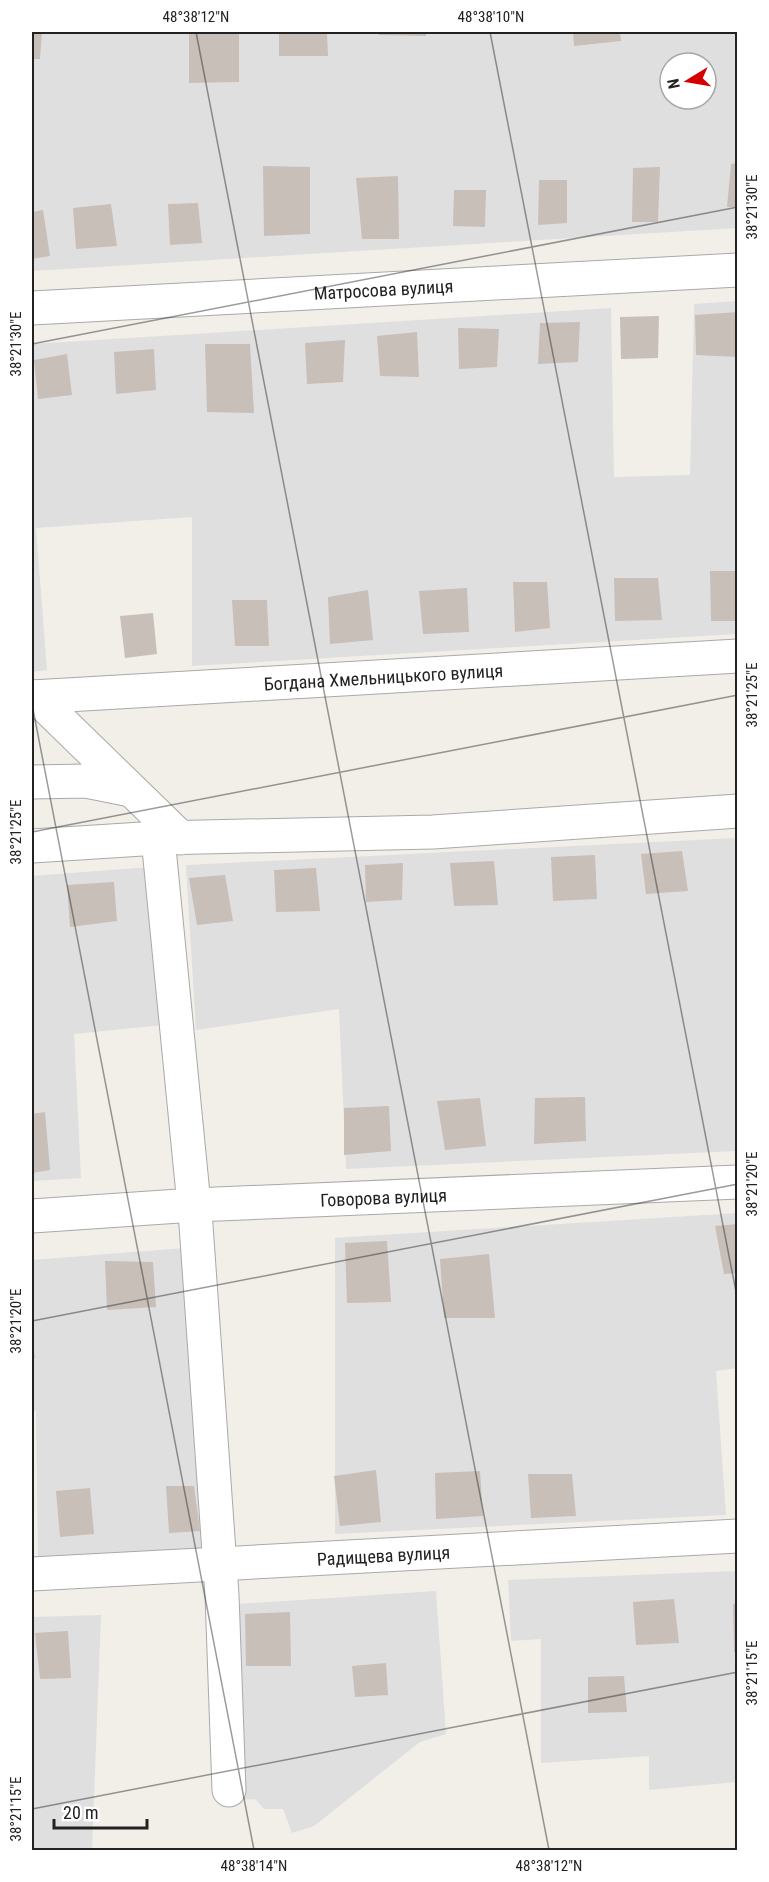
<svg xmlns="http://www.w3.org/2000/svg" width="769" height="1882" viewBox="0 0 769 1882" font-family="'Roboto Condensed',sans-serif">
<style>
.residential{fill:#e0dfdf;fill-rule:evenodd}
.building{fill:#c7bfb8}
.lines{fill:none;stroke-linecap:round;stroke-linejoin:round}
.minor-casing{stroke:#a9a9a9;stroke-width:35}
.minor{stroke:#fff;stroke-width:33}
.ticks{fill:none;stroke:#222;stroke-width:1.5;stroke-opacity:0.45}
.labels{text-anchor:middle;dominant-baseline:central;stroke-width:4.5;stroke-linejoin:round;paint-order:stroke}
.street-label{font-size:18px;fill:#222;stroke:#fff}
.neatline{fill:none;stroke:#222;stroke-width:2}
.ticks-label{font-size:15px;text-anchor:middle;fill:#222}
</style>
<rect width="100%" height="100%" fill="#f2efe9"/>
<g class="residential">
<path d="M32,32H737V228L32,271ZM670,63H706V99H670Z"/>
<path d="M737,301V634L192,666V517L36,528L47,670L32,672V344L611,308L614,477L690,475L694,304Z"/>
<path d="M737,838V1151L346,1169L339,1009L196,1030L186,865Z"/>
<path d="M150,867L163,1025L74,1034L81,1178L32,1181V876Z"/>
<path d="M737,1213V1368L716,1371L726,1515L335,1534V1238Z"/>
<path d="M185,1248L204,1550L38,1558L36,1411H32V1260Z"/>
<path d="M737,1571V1782L649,1790V1756L541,1763V1639L511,1641L508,1580Z"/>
<path d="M436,1591L446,1734L420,1742L314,1826L292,1833L283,1809H264L255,1799L240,1800L237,1604Z"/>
<path d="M101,1615L92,1850H32V1617Z"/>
</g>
<g class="building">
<path d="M32,32H42L40,59H32Z"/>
<path d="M189,32H239V82L189,83Z"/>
<path d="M279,32H327L328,56H279Z"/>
<path d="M379,32H426V36L379,35Z"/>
<path d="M573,32H620L621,41L574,46Z"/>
<path d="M738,163V207H727L731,164Z"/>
<path d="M263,166L310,167V234L264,236Z"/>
<path d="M660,167L658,222H632L633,168Z"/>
<path d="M398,176L399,239H362L356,178Z"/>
<path d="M539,180H567V223L538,225Z"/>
<path d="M454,190H486L485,227L453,226Z"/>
<path d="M198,203L202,243L170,245L168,204Z"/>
<path d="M111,204L117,246L76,249L73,208Z"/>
<path d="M43,210L50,256L32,259V212Z"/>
<path d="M738,312V357L696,355L695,315Z"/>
<path d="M659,316L658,358L621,359L620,317Z"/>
<path d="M580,322L578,362L538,364L540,323Z"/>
<path d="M458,328L499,329L497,367L459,369Z"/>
<path d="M417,332L419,377L380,376L377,336Z"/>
<path d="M345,340L343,382L307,384L305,343Z"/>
<path d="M205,344H250L254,413L207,412Z"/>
<path d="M154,349L156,390L116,394L114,352Z"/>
<path d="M67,354L72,395L38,399L34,360Z"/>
<path d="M710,571H738V621H711Z"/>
<path d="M614,578H658L662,620L615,621Z"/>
<path d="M513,582H547L550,628L515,632Z"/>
<path d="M467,588L469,632L423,634L419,591Z"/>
<path d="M368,590L373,640L330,644L328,597Z"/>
<path d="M232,600H267L269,646H235Z"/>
<path d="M153,613L157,654L125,658L120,616Z"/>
<path d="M682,851L688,891L646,894L641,854Z"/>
<path d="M595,855L597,899L553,901L551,857Z"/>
<path d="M494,861L498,905L454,906L450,863Z"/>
<path d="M403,863L402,900L366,902L365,865Z"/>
<path d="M316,868L320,911L276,912L274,870Z"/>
<path d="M225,875L233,921L197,925L189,878Z"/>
<path d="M114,882L117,921L70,927L67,885Z"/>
<path d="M585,1097L586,1141L534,1144L535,1098Z"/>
<path d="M480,1098L486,1146L445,1150L437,1101Z"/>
<path d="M389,1106L391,1151L344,1155V1108Z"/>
<path d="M45,1112L50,1170L32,1173V1114Z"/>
<path d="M738,1224V1273L724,1274L715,1226Z"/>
<path d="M387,1241L391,1302L347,1303L345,1243Z"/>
<path d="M489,1254L495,1318H444L440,1259Z"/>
<path d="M105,1261L153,1262L156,1307L107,1310Z"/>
<path d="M32,1342L35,1358L32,1359Z"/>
<path d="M376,1470L381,1522L340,1526L334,1476Z"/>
<path d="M480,1471L483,1516L436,1519L435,1473Z"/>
<path d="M528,1474H572L576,1516L531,1518Z"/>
<path d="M166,1486H194L200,1531L169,1533Z"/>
<path d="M90,1488L94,1534L60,1537L56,1491Z"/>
<path d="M674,1599L679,1643L636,1645L633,1602Z"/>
<path d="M738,1603V1652H734L733,1604Z"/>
<path d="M290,1612L291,1666H246L245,1614Z"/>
<path d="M68,1631L71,1678L40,1679L35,1633Z"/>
<path d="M386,1663L388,1695L355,1697L352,1666Z"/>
<path d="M624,1676L627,1712L588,1713V1677Z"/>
</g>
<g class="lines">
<g class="minor-casing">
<g id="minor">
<path id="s1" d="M32,308L738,270"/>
<path id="s2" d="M32,697L738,656"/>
<path d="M36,697L181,838"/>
<path d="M32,782L86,781L131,790"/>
<path d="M158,838L196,1225L222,1595L229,1790"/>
<path d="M32,846L158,838L433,832L738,811"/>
<path id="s3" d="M32,1216L194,1205L738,1182"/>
<path id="s4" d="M32,1574L738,1536"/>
</g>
</g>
<use href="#minor" class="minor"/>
</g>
<path class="ticks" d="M196,32L549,1850M490,32L738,1302M32,344L738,207M32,704L254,1850M32,832L738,695M32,1321L738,1184M32,1809L738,1672"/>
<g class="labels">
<g class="street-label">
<text stroke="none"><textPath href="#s1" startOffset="352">Матросова вулиця</textPath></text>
<text stroke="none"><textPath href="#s2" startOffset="352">Богдана Хмельницького вулиця</textPath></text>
<text stroke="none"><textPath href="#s3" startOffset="352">Говорова вулиця</textPath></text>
<text stroke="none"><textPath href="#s4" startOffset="352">Радищева вулиця</textPath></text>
</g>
</g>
<rect width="769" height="1882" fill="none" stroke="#ffffff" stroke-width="66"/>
<g transform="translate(688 81) rotate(259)"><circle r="28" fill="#ffffff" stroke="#a7a7a7" stroke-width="1.5"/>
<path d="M0-4.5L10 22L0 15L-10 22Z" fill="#d40000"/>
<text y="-9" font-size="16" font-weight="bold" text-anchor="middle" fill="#222222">N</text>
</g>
<path d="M54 1819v9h93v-9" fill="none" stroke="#222222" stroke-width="3"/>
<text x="63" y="1819" font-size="18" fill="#222222" stroke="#ffffff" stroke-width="4.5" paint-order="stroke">20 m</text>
<rect x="33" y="33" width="703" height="1816" class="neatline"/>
<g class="ticks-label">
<text x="196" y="22">48°38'12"N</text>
<text x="491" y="22">48°38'10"N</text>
<text transform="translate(752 207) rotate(-90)" y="5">38°21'30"E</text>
<text transform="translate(16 344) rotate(-90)" y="5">38°21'30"E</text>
<text transform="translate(752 695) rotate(-90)" y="5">38°21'25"E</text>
<text transform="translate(16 832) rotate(-90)" y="5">38°21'25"E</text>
<text transform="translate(752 1184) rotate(-90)" y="5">38°21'20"E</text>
<text transform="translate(16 1321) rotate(-90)" y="5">38°21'20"E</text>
<text transform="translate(752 1673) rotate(-90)" y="5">38°21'15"E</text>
<text transform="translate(16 1809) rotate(-90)" y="5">38°21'15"E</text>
<text x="254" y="1871">48°38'14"N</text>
<text x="549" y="1871">48°38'12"N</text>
</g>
</svg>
